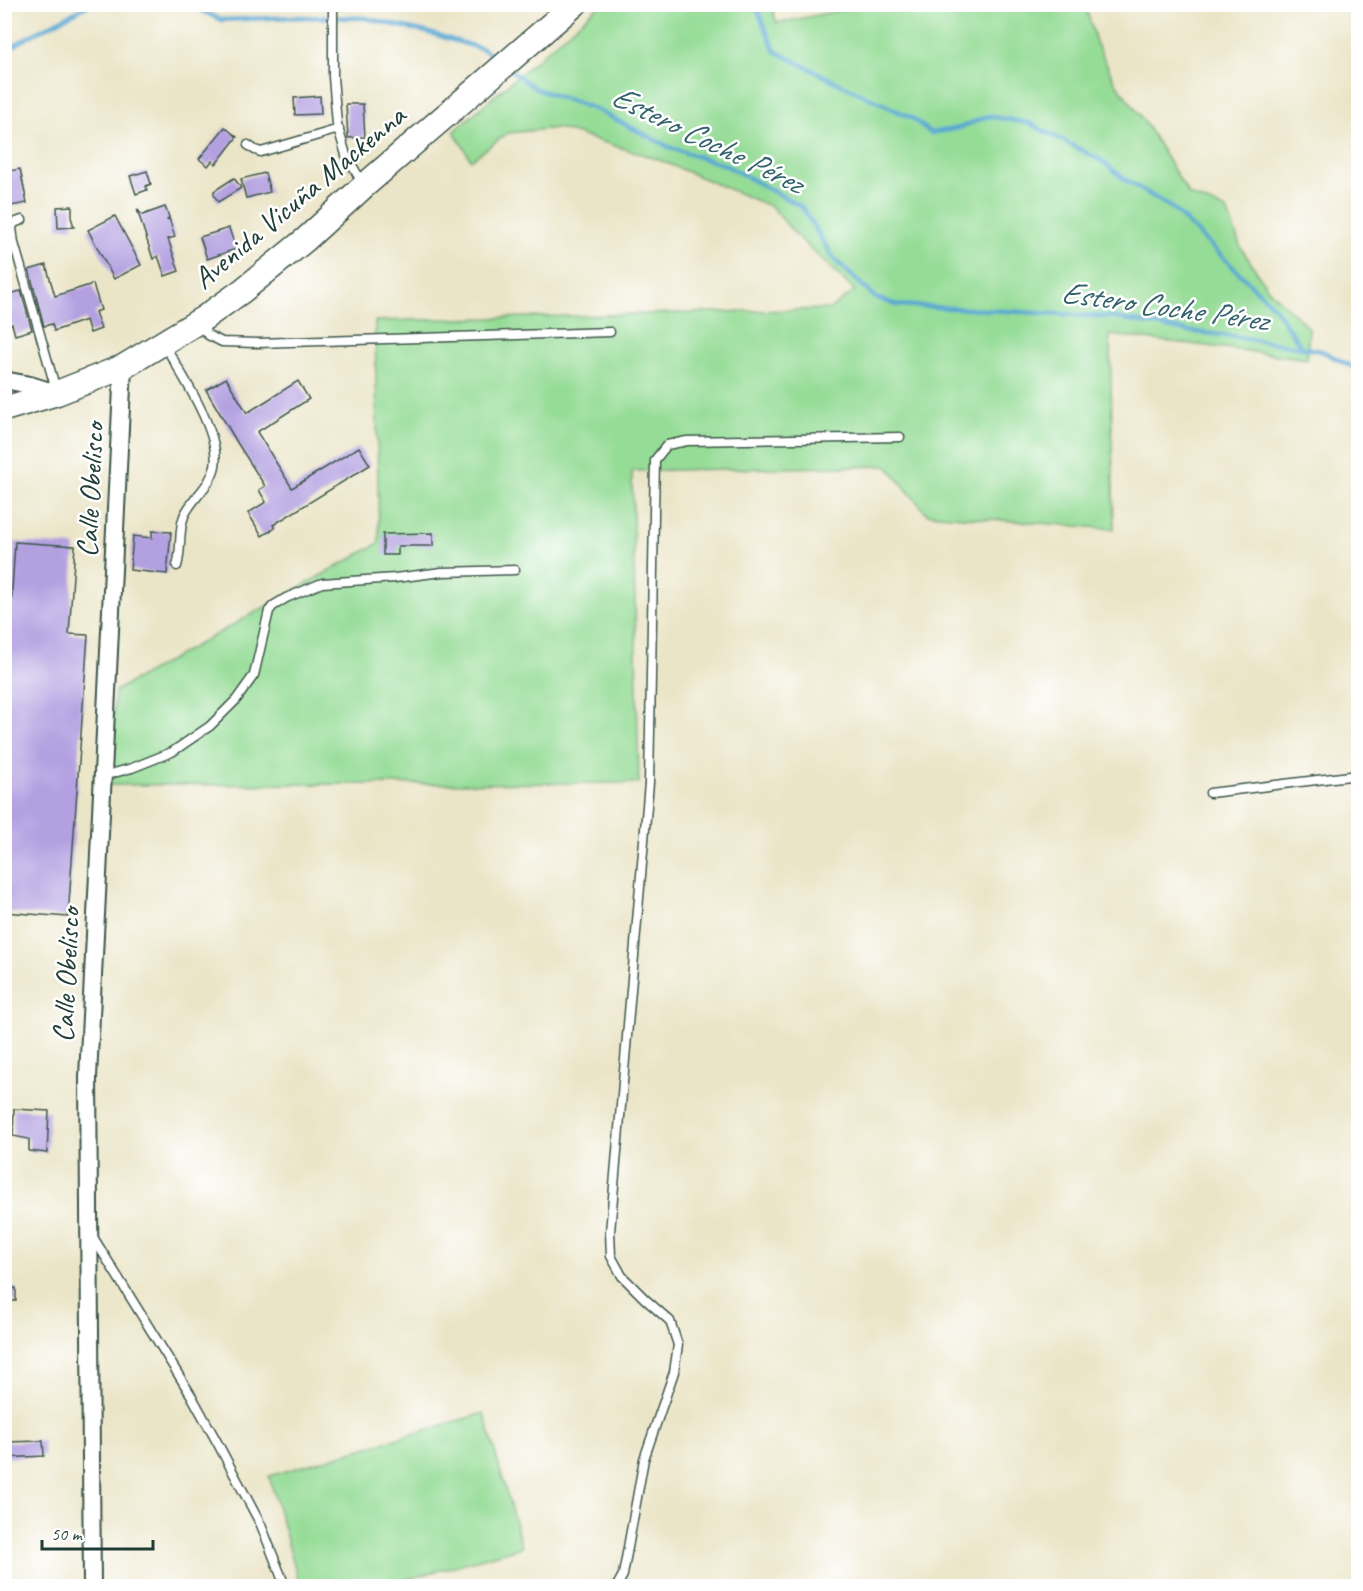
<svg xmlns="http://www.w3.org/2000/svg" width="1363" height="1591" viewBox="0 0 1363 1591" font-family="Caveat,sans-serif">
<style>
.green{fill:#95dc96;stroke:#5a8c65;stroke-width:1.5}
.lines{fill:none;stroke-linecap:round;stroke-linejoin:round}
.stream{stroke:#58a7d2;stroke-width:4.5}
.building{fill:#b3a0e1}
.service-casing{stroke:#3e564a;stroke-width:11}
.minor-casing{stroke:#3e564a;stroke-width:20}
.secondary-casing{stroke:#3e564a;stroke-width:27}
.service{stroke:#fff;stroke-width:8}
.minor{stroke:#fff;stroke-width:16}
.secondary{stroke:#fff;stroke-width:24}
.labels{text-anchor:middle;dominant-baseline:central;stroke-width:5;stroke-linejoin:round;paint-order:stroke}
.street-label{font-size:30px;fill:#1f3d34;stroke:#fff}
.water-label{font-size:32px;font-style:italic;fill:#33626b;stroke:#fff}
</style>
<rect width="100%" height="100%" fill="#fff"/>
<filter id="ink" filterUnits="userSpaceOnUse"><feTurbulence type="fractalNoise" baseFrequency=".0167" numOctaves="2"/><feDisplacementMap in="SourceGraphic" scale="12" xChannelSelector="R" yChannelSelector="G"/><feConvolveMatrix kernelMatrix="1 2 1 2 8 2 1 2 1" color-interpolation-filters="sRGB"/></filter>
<filter id="wash" filterUnits="userSpaceOnUse"><feTurbulence type="fractalNoise" baseFrequency=".008" numOctaves="4" result="noise"/><feDisplacementMap in="SourceGraphic" scale="24" xChannelSelector="R" yChannelSelector="G"/><feGaussianBlur stdDeviation="1.35" result="paint"/><feColorMatrix in="noise" values="0 0 0 0 0 0 0 0 0 0 0 0 0 0 0 0 0 1.4 0 .05"/><feComposite in="paint" operator="in"/></filter>
<g filter="url(#wash)">
<rect width="100%" height="100%" fill="#ebe5c8"/>
<g class="green">
<path d="M600,5H771L777,23L869,5H1085L1096,42L1115,82L1144,121L1189,195L1227,210L1241,248L1268,289L1309,328L1307,359L1216,347L1110,335L1114,529L927,514L887,466L632,471L639,783L109,785L115,691L379,543L375,321L830,309L855,291L795,234L772,207L657,159L558,128L508,133L471,160L454,131Z"/>
<path d="M484,1413L522,1547L384,1586H300L269,1476Z"/>
</g>
<g class="lines">
<g class="stream">
<path d="M188,4L221,20L295,17L365,18L426,32L483,49L498,60"/>
<path d="M755,4L775,51L836,82L912,118L931,133L959,128L988,116L1029,123L1102,161L1124,179L1172,208L1274,307L1302,348"/>
<path d="M4,52L28,37L91,4"/>
<path d="M509,69L536,89L595,109L671,148L725,165L802,207L834,259L876,298L897,305L1112,317L1187,331L1231,336L1322,351L1358,370"/>
</g>
</g>
<g id="blocks">
<g class="building">
<path d="M320,96L321,114L295,115L294,98Z"/>
<path d="M346,104H363L365,137L348,138Z"/>
<path d="M225,127L237,137L216,164L212,161L208,166L199,159Z"/>
<path d="M20,169L27,203L6,207L4,199V172Z"/>
<path d="M147,171L151,184L146,186L147,190L136,194L130,176Z"/>
<path d="M265,173L270,192L246,198L241,179Z"/>
<path d="M234,178L241,188L218,202L214,195V191Z"/>
<path d="M72,206V216L71,217L74,227L58,228L57,207Z"/>
<path d="M165,207L169,217L167,220L169,218L175,237L168,239L179,271L165,276L158,256L153,259L137,209L142,215Z"/>
<path d="M115,216L141,265L114,279L88,230Z"/>
<path d="M229,228L236,249L207,259L200,237Z"/>
<path d="M46,265L55,296L93,284L101,310L95,312L101,329L90,333L86,320L54,331L52,324L44,326L29,270Z"/>
<path d="M21,291L32,330L15,335L12,324L4,326V295Z"/>
<path d="M226,378L247,413L298,381L309,399L257,432L292,488L359,447L370,465L273,525L275,528L262,536L248,513L266,502L259,490L265,486L238,444L206,390Z"/>
<path d="M152,531L171,532L167,574L130,570L133,536L152,538Z"/>
<path d="M433,533V546H398V555H383V534Z"/>
<path d="M15,542L75,546L69,634L88,635L68,917L4,912V619L5,606L11,607Z"/>
<path d="M14,1109L49,1111L47,1153L29,1151V1139L13,1136Z"/>
<rect x="4" y="1288" width="12" height="13"/>
<path d="M43,1441L44,1456L4,1458V1442Z"/>
</g>
</g>
</g>
<g filter="url(#ink)">
<use href="#blocks" fill-opacity="0" stroke="#3e564a" stroke-width="1.5"/>
<g class="lines">
<g class="service-casing">
<g id="service">
<path d="M333,4V77L337,124L346,155L363,184"/>
<path d="M248,145L255,150L261,152L339,129"/>
<path d="M22,220L14,223L12,228L14,243L56,390"/>
<path d="M199,323L208,335L222,342L257,343L610,332"/>
<path d="M164,344C180,372 221,433 215,466C211,486 192,498 184,516C178,532 182,550 177,566"/>
<path d="M103,776L132,768L172,752L210,726L236,700L254,675L269,611L273,606L286,598L322,583L395,578L442,572L515,570"/>
<path d="M1210,793L1358,775"/>
<path d="M93,1237L191,1395L217,1442L261,1525L285,1586"/>
<path d="M617,1586L623,1575L644,1459L674,1372L678,1345L670,1321L645,1299L622,1276L611,1256L610,1232L649,783L655,460L667,445L687,441L900,437"/>
</g>
</g>
<g class="minor-casing">
<g id="minor">
<path d="M4,380L30,385L56,393"/>
<path d="M92,1586L88,1077L123,367"/>
</g>
</g>
<g class="secondary-casing">
<path id="secondary" d="M4,409L57,393L123,367L204,318L242,291L305,240L364,186L575,4"/>
</g>
<use href="#service" class="service"/>
<use href="#minor" class="minor"/>
<use href="#secondary" class="secondary"/>
</g>
</g>
<g class="labels">
<g class="street-label">
<text transform="translate(299 197) rotate(-40)">Avenida Vicuña Mackenna</text>
<text transform="translate(90 490) rotate(-87)">Calle Obelisco</text>
<text transform="translate(66 975) rotate(-87)">Calle Obelisco</text>
</g>
<g class="water-label">
<text transform="translate(707 139) rotate(26)">Estero Coche Pérez</text>
<text transform="translate(1164 306) rotate(8)">Estero Coche Pérez</text>
</g>
</g>
<rect width="1363" height="1591" fill="none" stroke="#fff" stroke-width="24"/>
<path d="M42 1540v9h111v-9" fill="none" stroke="#1f3d34" stroke-width="3"/>
<text x="51" y="1540" font-size="18" fill="#1f3d34" stroke="#ffffff" stroke-width="4.5" paint-order="stroke">50 m</text>
</svg>
